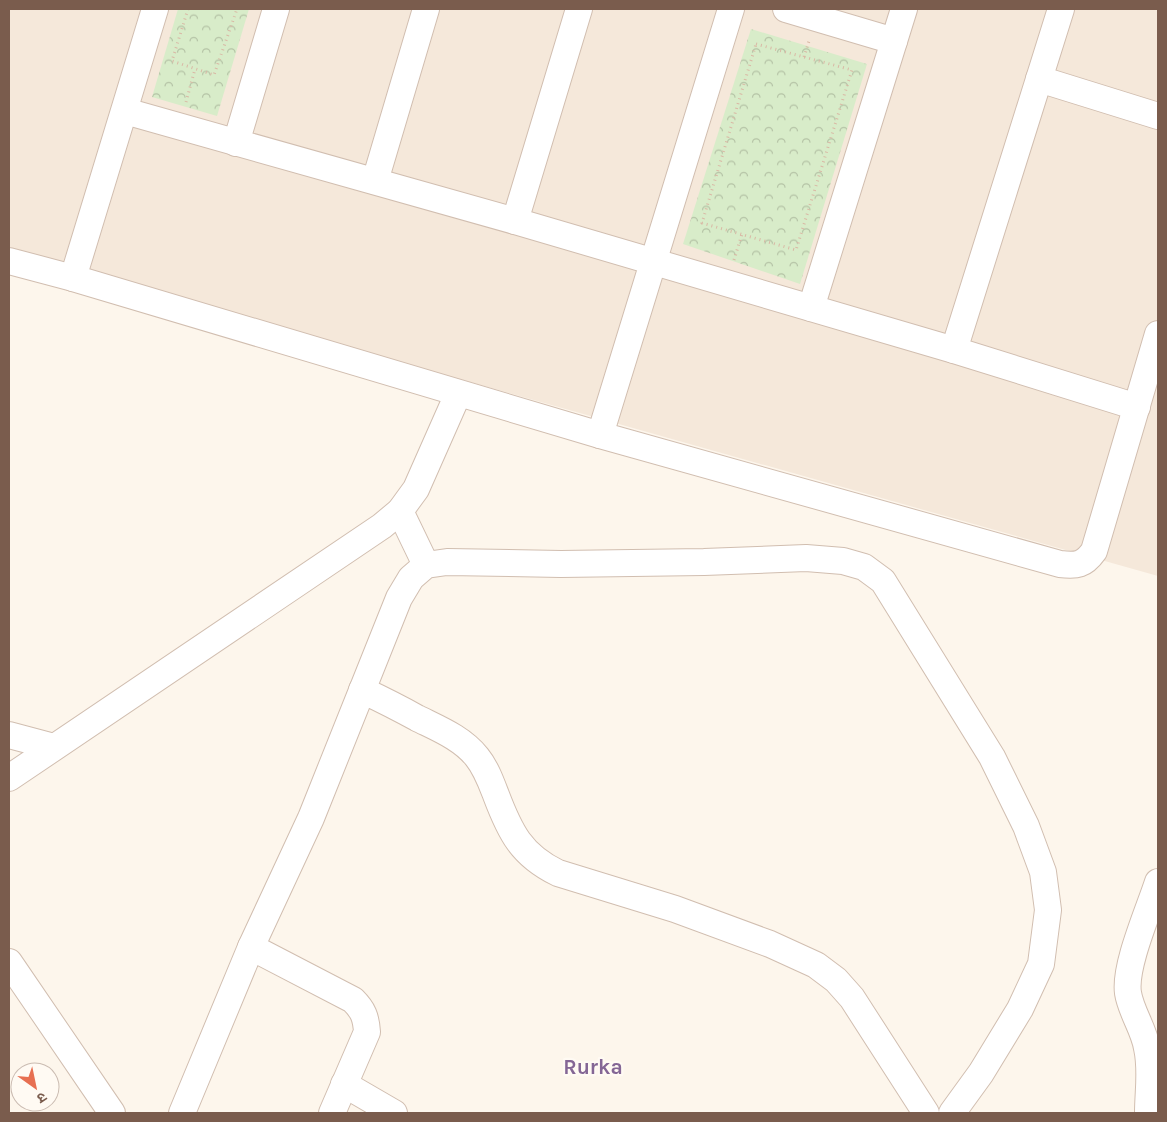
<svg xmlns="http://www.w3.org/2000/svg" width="1167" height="1122" viewBox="0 0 1167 1122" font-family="Karla,'Noto Sans Devanagari',sans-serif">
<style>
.residential{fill:#f5e8da}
.forest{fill:url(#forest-crowns)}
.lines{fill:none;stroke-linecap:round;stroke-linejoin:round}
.street-casing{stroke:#d1beb0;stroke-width:28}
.path{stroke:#d9b8a5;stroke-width:3;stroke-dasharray:1 4;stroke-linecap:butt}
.street{stroke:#fff;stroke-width:26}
.labels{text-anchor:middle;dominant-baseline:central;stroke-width:4.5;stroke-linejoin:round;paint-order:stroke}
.quarter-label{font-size:21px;font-weight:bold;fill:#846695;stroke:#fffaf3}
</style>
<defs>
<pattern id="forest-crowns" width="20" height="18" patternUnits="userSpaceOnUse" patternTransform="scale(1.25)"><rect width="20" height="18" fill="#d8ecc9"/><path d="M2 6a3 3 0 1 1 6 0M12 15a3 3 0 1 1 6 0" fill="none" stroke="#b4c2a5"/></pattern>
</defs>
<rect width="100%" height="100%" fill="#fdf6ec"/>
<path class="residential" d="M9,9H1158V576L9,252Z"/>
<g class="forest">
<path d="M178,9H249L217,116L152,97Z"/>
<path d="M751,29L867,64L800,284L683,244Z"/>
</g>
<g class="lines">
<g class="street-casing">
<g id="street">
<path d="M786,9L894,41"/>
<path d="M1039,79L1158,116"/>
<path d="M125,111L515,221L954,350L1137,407"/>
<path d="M236,143L276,9"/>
<path d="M375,181L426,9"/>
<path d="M515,221L579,9"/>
<path d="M9,261L73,278L600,435L1060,564C1077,566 1084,565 1094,551L1158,334"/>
<path d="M73,278L155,9"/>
<path d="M811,308L904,9"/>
<path d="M954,350L1061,9"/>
<path d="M600,435L731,9"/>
<path d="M400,511L426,565"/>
<path d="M362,690C381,699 399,708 417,718C439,729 462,738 477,757C486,768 491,782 496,795C510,832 521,855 558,873L675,909L770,944L816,965L836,980L852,998L926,1113"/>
<path d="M9,735L54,747"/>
<path d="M9,778L382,526L400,511L416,489L458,394"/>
<path d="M251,947L353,1000C363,1010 366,1017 367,1032L332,1113"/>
<path d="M9,962L112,1113"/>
<path d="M344,1084L394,1113"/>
<path d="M182,1113L251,947L311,818L399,598L411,578L426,565L447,562L561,564L704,562L806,558L843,561L864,567L883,581L992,757L1026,826L1043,872L1048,910L1041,964L1020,1009L981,1073L952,1113"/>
<path d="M1148,1113C1148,1091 1152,1070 1147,1048C1144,1029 1131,1012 1128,993C1124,966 1149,910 1158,882"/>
</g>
</g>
<g class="path">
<path d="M188,9L172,61L214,75L237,9"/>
<path d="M756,44L852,70L796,250L702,223Z"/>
<path d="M804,57L809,41"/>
<path d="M186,102L195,69"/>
<path d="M734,260L742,234"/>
</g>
<use href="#street" class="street"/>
</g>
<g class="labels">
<g class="quarter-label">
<text x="593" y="1067">Rurka</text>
</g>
</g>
<rect width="1167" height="1122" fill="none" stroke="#7a5c4d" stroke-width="20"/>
<g transform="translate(35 1087) rotate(147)"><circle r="24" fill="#fffaf3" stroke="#cabbb1"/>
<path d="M0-4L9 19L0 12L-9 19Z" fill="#e76f51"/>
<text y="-8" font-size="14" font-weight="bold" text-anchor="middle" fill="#7a5c4d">उ</text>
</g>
</svg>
